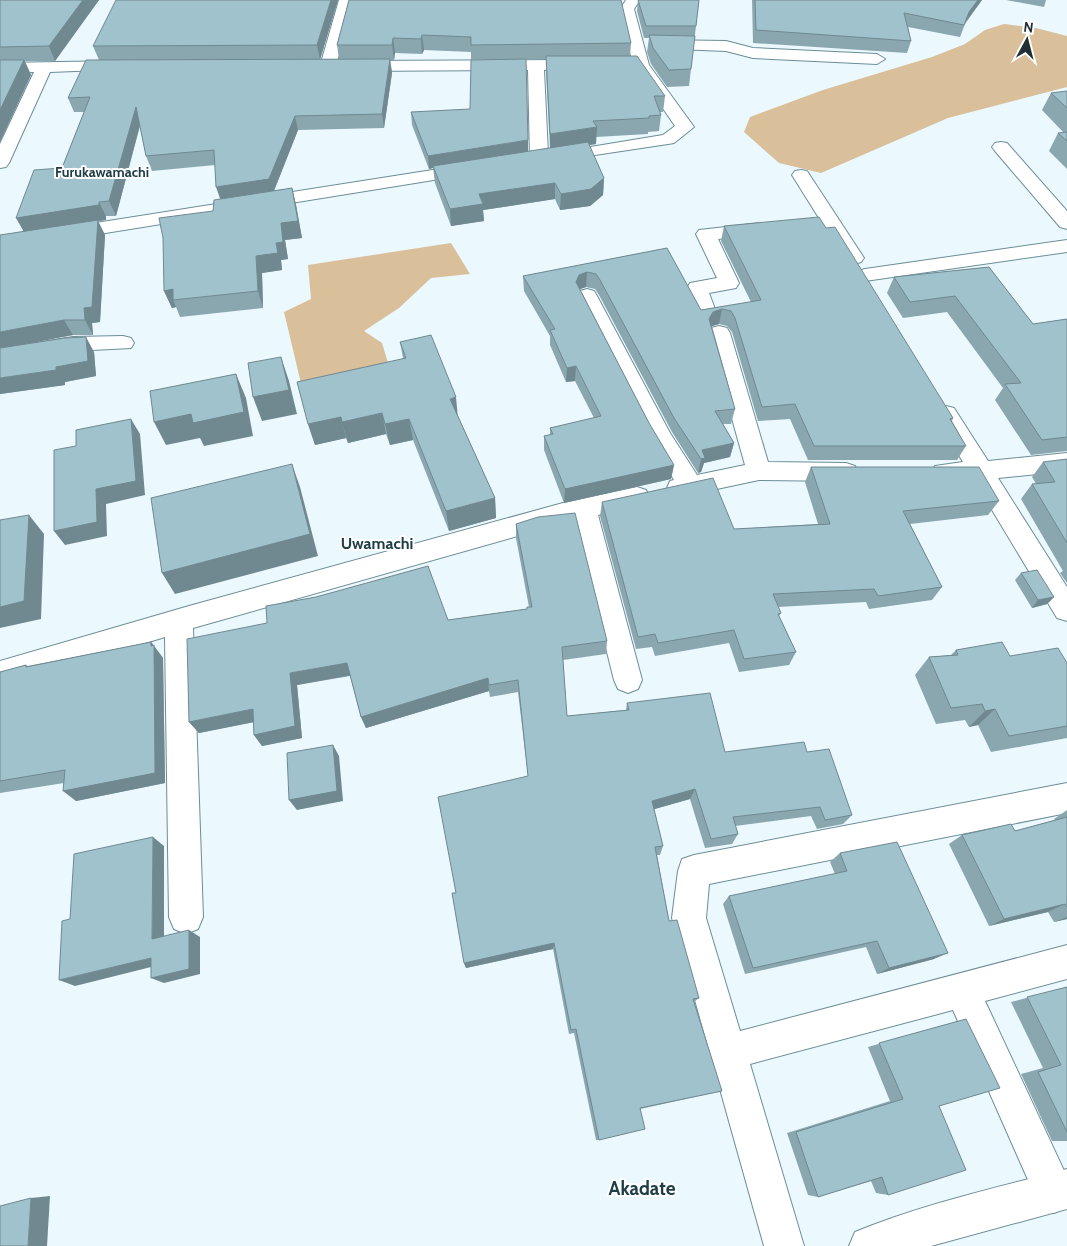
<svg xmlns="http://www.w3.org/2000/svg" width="1067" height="1246" viewBox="0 0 1067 1246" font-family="Cabin,sans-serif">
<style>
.green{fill:#d9bf9a}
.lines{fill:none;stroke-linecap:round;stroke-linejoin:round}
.minor-casing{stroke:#6c8d98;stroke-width:2}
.tertiary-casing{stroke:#6c8d98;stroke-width:2}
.minor{fill:#fff;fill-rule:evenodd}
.tertiary{fill:#fff;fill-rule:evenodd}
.wall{fill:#8aa7b0}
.shaded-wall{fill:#708890}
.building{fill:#a0c2cd;stroke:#708890}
.labels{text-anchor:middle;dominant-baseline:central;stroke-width:4;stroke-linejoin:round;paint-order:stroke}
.far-quarter-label{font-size:14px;font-weight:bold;fill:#203e48;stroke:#fff}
.quarter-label{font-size:16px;font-weight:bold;fill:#203e48;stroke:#fff}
.near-quarter-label{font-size:19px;font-weight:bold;fill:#203e48;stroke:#fff}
</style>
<rect width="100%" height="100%" fill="#ebf8fd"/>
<g class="green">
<path d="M1004,24L1036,28L1067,36V87L948,118L821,173L779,163L744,132L750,117L823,90L932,57L965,44L985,30Z"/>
<path d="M451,243L470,274L431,278L399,308L364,331L382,343L392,376L304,396L284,312L311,299L308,265Z"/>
</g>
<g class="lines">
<g class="minor-casing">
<g id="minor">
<path d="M339,0H353L336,66L328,71L320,66Z"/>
<path d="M626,0H640L634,9L649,65L694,127L674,143L668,144L555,161L548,159L545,163H533L530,159L528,70L355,71L347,66L355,61L582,60L588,62L590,65L588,68L544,70L548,154L663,135L675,126L633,65L620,9Z"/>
<path d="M658,40L726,41L753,48L877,54L885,59L877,64L753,58L726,51L652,48L650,45Z"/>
<path d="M120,61L128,66L126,69L50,72L9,163L6,167L0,168V144L34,72L0,73V63Z"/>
<path d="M1001,142L1007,143L1067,211V229L1060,227L995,151L992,147L995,143Z"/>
<path d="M471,164L477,165L480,169L477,173L0,250V238Z"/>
<path d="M801,170L807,171L864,258L861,262L854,264L847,262L844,258L792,175L795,171Z"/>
<path d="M761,223L768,225L771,229L768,233L718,239L739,283L736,288L709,293L715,309L711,314L704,316L697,314L687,288L690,283L717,278L696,234L699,230Z"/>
<path d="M1067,240V252L865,281L858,279L855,275L858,271L865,269Z"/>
<path d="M587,289L594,291L597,296L670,433L697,475L745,465L708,333L711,328L719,326L727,328L730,333L768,462L846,463L855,466L858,472L855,478L846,481L759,480L679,497L670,495L667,488L670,481L674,480L648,437L577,296L580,291Z"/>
<path d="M123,336L131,338L134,343L131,348L73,351L0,363V349L73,337Z"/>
<path d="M946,406L954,408L988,461L1067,453V471L998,478L1067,587V621L1057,618L974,480L944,481L935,478L932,472L935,466L963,462L934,414L938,408Z"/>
<path d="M637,487L646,490L649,497L646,504L598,515L642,680L638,689L628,693L618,689L614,680L574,520L193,628L203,917L198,929L186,934L174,929L169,917L165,637L0,687V661L189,606L563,503Z"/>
<path d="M1067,783V813L709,884L706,918L740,1031L1067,945V979L985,1001L1067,1177V1207L1054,1213L1040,1207L953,1010L750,1064L804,1246H764L672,918L678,871L682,859L694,855Z"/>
</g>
</g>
<g class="tertiary-casing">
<path id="tertiary" d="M1067,1169V1209L931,1246H849L855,1232C923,1204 996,1188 1067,1169Z"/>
</g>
<use href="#minor" class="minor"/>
<use href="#tertiary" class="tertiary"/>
</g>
<g class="wall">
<path d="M0,0H99L55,61H25L31,75L0,142Z"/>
<path d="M338,0L320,59H339L337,45L349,0L631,43L630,56L665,96L663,112H660L661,115L659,131L648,132V134L596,137V144L589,145L604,178L603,195L590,206L560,210L555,199L483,210L484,221L451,226L435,183L433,168L429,169L412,125L411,112L528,152L550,148L546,72V59H471V52L424,50L422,54L395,53L394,60H390L392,73L384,128L298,130L274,191L292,188L296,205L302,238L285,240L288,259L281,260L282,270L262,273L263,308L180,317L176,307L172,308L164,291L220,199L215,165L152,171L146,156L140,126L116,216H106V220L98,221L105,235L100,322L92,323L93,335H73L8,347L94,352L96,376L65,382V385L0,394L23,231L62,168L84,112H74L68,98L99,60L93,46Z"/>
<path d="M638,0H699L689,86L667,87L651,64L647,52L649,38H644L637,11Z"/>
<path d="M752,0H982L965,24L960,37L908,27L911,41L907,53L753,43Z"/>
<path d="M1006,0H1046L1044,7Z"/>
<path d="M1067,91V169L1049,151L1058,133H1064L1042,110L1051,93Z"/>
<path d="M724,226L826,228L953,418L952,421L966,446L957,460H808L790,419L758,421L732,332L727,326L719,324L712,326L735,409L731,424H723L734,443L730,457L704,463L701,472L698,473L672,432L599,295L595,289L586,287L580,289L649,423L674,465L671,479L564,503L544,450V436L550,435V428L594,418L575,381L566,382L550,345V336L524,291L523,276L667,248L701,310L751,302L721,241Z"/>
<path d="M989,267L1033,324L1067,319V451L1031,455L995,400L1003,388L947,312L903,318L887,293L894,277Z"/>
<path d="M400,342L458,416L495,498L496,518L449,531L413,440L390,445L386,434L348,443L346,438L315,445L308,424L403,358Z"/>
<path d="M1067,459V583L1060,573L1063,571L1021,499L1032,484H1036L1032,477L1043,462Z"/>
<path d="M811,467L999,501L988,515L910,524L942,587L932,600L869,609L866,602L778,607L781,613L779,616L796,652L789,665L739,672L729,643L655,656L652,647L636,649L600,516L602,502L734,529L818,524L805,482Z"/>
<path d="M516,524L607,641L606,654L563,660L567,716L626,710L627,703L725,752H807L852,815L843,824L817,829L811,816L735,826L738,834L732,844L705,848L690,799L654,809L663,846L660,855H657L669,921L699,998L694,1002L722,1091L640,1109L599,1140H596L574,1033L569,1034L553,949L466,968L464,963L456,893L528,776L518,692L490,697L489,691L366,728L361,717L350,676L297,685L302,738L262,746L254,735L253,722L199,733L189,722L448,620L527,609L529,607L516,538Z"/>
<path d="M1021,573L1054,597L1047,604L1032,608L1015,580Z"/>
<path d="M151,642L163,658L165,783L76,801L64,783L0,793V672L26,665L28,666Z"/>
<path d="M956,650L1067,663V738L991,752L978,725L969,727L965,720L936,724L915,675L929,657L951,655Z"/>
<path d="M1067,810V919L1054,922L1048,912L989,926L949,844L962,835L1015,831L1055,820L1054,819Z"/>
<path d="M840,853L934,959L877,974L866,947L745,974L723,904L729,896L835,874L830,862Z"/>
<path d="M1067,987V1141H1052L1021,1074L1043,1068L1011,1002Z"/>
<path d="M966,1019L939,1106L888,1195L876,1193L871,1181L818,1197L808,1195L787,1133L890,1101L868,1047Z"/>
</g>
<g class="shaded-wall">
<path d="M83,0H99L55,61L49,46Z"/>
<path d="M331,0H338L320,60L317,45Z"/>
<path d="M978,0H982L964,24L969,12Z"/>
<path d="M422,35L424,50L422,54L421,39Z"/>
<path d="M393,38L395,53L394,60L392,45Z"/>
<path d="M390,59L392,73L384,128L382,114Z"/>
<path d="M24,60L31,75L0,142V110Z"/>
<path d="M136,107L141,121L116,216L109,201Z"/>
<path d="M295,116L298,130L273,193L221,201L216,187Z"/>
<path d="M597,127L596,144L550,151V134Z"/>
<path d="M528,140V153L433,166V168L429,169L428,156Z"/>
<path d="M604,178L603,195L590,206L560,210L561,194Z"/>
<path d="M555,183V199L483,210L484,221L451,226L450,209L479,194Z"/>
<path d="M292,188L296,205L302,238L285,240L288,259L281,260L282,270L262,273L263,308L258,291L256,256L276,243L281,223Z"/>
<path d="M99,202L106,216V220L98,221L105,235L100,322L92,323L93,335L85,320L84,308L24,232L16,218Z"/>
<path d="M587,272L586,287L578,290L576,282L579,275Z"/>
<path d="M173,289V300L176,307L172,308L164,291Z"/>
<path d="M722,309L719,324L709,327V319L713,312Z"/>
<path d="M64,320L73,335L0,349V332Z"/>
<path d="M86,337L94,352L96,376L65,382V385L0,394V378L56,367Z"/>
<path d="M281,357L289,381L297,414L262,421L253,397Z"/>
<path d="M576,366L575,381L566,382L567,368Z"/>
<path d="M236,374L246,398L253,436L204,446L200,438L166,445L154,422Z"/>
<path d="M456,397L458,419L450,399Z"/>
<path d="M382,413L386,434L348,443L342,422Z"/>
<path d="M341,417L346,438L315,445L308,424Z"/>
<path d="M131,419L140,434L145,495L106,504L107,536L65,545L54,531L96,489Z"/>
<path d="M409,419L413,440L390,445L385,424Z"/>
<path d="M734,443L730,457L704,463L701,472L698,473L701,459L702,450Z"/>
<path d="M292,464L300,487L318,556L175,594L162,573Z"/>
<path d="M674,465L671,479L564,503L565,489Z"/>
<path d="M495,498L496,518L449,531L446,511Z"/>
<path d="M29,515L44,534L41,619L0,628V607Z"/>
<path d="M1054,597L1047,604L1032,608L1038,600Z"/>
<path d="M151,642L163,658L165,783L76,801L63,791L151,646Z"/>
<path d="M347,663L352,675L297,685L302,738L262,746L254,735L290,673Z"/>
<path d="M488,678L489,691L366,728L361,717Z"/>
<path d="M253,709L260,721L199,733L189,722Z"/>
<path d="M995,709L978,725L969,727L985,711Z"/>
<path d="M333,745L339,756L343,801L297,810L289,800Z"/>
<path d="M695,789L690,799L648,811L652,801Z"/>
<path d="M153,837L164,846V946L152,939Z"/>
<path d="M1065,904L1048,912L989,926L1004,919Z"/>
<path d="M1067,917V919L1054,922Z"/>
<path d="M189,930L200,937V974L164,983L151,978Z"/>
<path d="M554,943L553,949L466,968L464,963Z"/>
<path d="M948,953L934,959L877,974L889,968Z"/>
<path d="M151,958L163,964L75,986L59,980Z"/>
<path d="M50,1196L47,1246H28L31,1198Z"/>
</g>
<g class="building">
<path d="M0,0H83L49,46L0,47Z"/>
<path d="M116,0H331L317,45L93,46Z"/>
<path d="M349,0H621L631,43L471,45V37L422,35L421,39L393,38L392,45H337Z"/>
<path d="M638,0H699L696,26H646Z"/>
<path d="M755,0H978L969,12L964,25L904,13L911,41L756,30Z"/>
<path d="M649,35L695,36L691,69L669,70L653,48Z"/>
<path d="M546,56H637L665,96H654L661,115L649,116V118L593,121L597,127L550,134Z"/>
<path d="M390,59L382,114L295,116L269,179L216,187L214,150L146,156L136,107L109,201L99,202V205L16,218L34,170L62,168L90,97L68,98L86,60Z"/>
<path d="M526,59L528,140L428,156L411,112L470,109L471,60Z"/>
<path d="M0,60H24L0,110Z"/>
<path d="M1067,91V108L1051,93Z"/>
<path d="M1067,132V141L1058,133Z"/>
<path d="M588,142L604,178L591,189L561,194L555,183L479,194L483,204L450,209L433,166Z"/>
<path d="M292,188L298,221L281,223L283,242L276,243L278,253L256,256L258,291L173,300V289L164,291L163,238L159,218L213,211L214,200Z"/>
<path d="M819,217L826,228L835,227L953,418L950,419L966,446H814L795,404L762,407L735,318L731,311L722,309L713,312L709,319L735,409L715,411L734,443L702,450L705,458L701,459L674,418L600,280L596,274L587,272L579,275L576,282L649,423L674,465L565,489L544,436L553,434L550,428L601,416L576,366L567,368L550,330L555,329L523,276L667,248L701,310L761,300L724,226Z"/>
<path d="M98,220L92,307L84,308L85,320H64L0,332V235Z"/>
<path d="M989,267L1033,324L1067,319V437L1042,440L1005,384L1021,383L955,296L910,302L894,277Z"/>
<path d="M431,335L456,397L450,399L495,498L446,511L409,419L385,424L382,413L342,422L341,417L308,424L297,382L406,358L400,342Z"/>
<path d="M86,337L88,361L56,367V370L0,378V348L65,338Z"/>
<path d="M281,357L289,390L253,397L248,363Z"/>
<path d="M236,374L244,412L193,423L191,414L154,422L150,391Z"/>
<path d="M131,419L136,481L96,489L97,522L54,531V450L76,446V430Z"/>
<path d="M1067,459V543L1032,484L1055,482L1043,462Z"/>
<path d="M292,464L310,534L162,573L151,498Z"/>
<path d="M811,467H979L999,501L903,511L942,587L878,596L874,589L773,594L781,613L778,614L796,652L744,659L734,630L658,643L655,634L638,637L602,502L713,478L734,529L830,524Z"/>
<path d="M575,513L607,641L562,647L567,716L629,710L627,703L710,693L725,752L804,742L807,752L829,749L852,815L825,820L820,807L733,817L738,834L711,839L695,789L652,801L663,846L655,847L669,921L677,920L699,998L693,999L722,1091L640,1108L645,1129L599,1140L576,1029L571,1030L554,943L464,963L452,893H456L438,797L528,776L518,680L489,685L488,678L361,717L347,663L290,673L295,726L254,735L253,709L189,722L187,639L267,623L266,606L316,597L428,566L448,620L527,609V607H532L516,524L538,517Z"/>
<path d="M29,515L24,601L0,607V520Z"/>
<path d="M1037,570L1054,597L1038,600L1021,573Z"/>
<path d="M151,642V646L154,645L155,773L63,791L65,770L0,781V672L26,665V667Z"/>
<path d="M1002,642L1010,656L1058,648L1067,663V726L1009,736L995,709L985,711L982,704L951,708L929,657L958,655L956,650Z"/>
<path d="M333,745L337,791L289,800L287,753Z"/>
<path d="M1067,817V907L1065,904L1004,919L962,835L1011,824L1015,831Z"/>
<path d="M153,837L152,939L189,930V969L151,978V958L59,980L62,921L70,919L74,854Z"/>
<path d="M897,842L948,953L889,968L877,941L753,968L729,896L847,871L840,853Z"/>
<path d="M1067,987V1132L1038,1072L1061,1065L1027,997Z"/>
<path d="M966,1019L1000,1088L939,1106L966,1170L888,1195L882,1177L818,1197L796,1132L903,1099L879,1043Z"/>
<path d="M31,1198L28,1246H0V1206Z"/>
</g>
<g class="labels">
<g class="far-quarter-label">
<text x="102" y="172">Furukawamachi</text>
</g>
<g class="quarter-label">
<text x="377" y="543">Uwamachi</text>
</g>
<g class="near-quarter-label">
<text x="642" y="1188">Akadate</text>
</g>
</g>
<g transform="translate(1027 40) rotate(7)" stroke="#ffffff" stroke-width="4" paint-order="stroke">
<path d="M0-4L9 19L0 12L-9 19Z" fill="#212e33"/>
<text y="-8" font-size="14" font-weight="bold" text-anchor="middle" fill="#212e33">N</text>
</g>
</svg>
